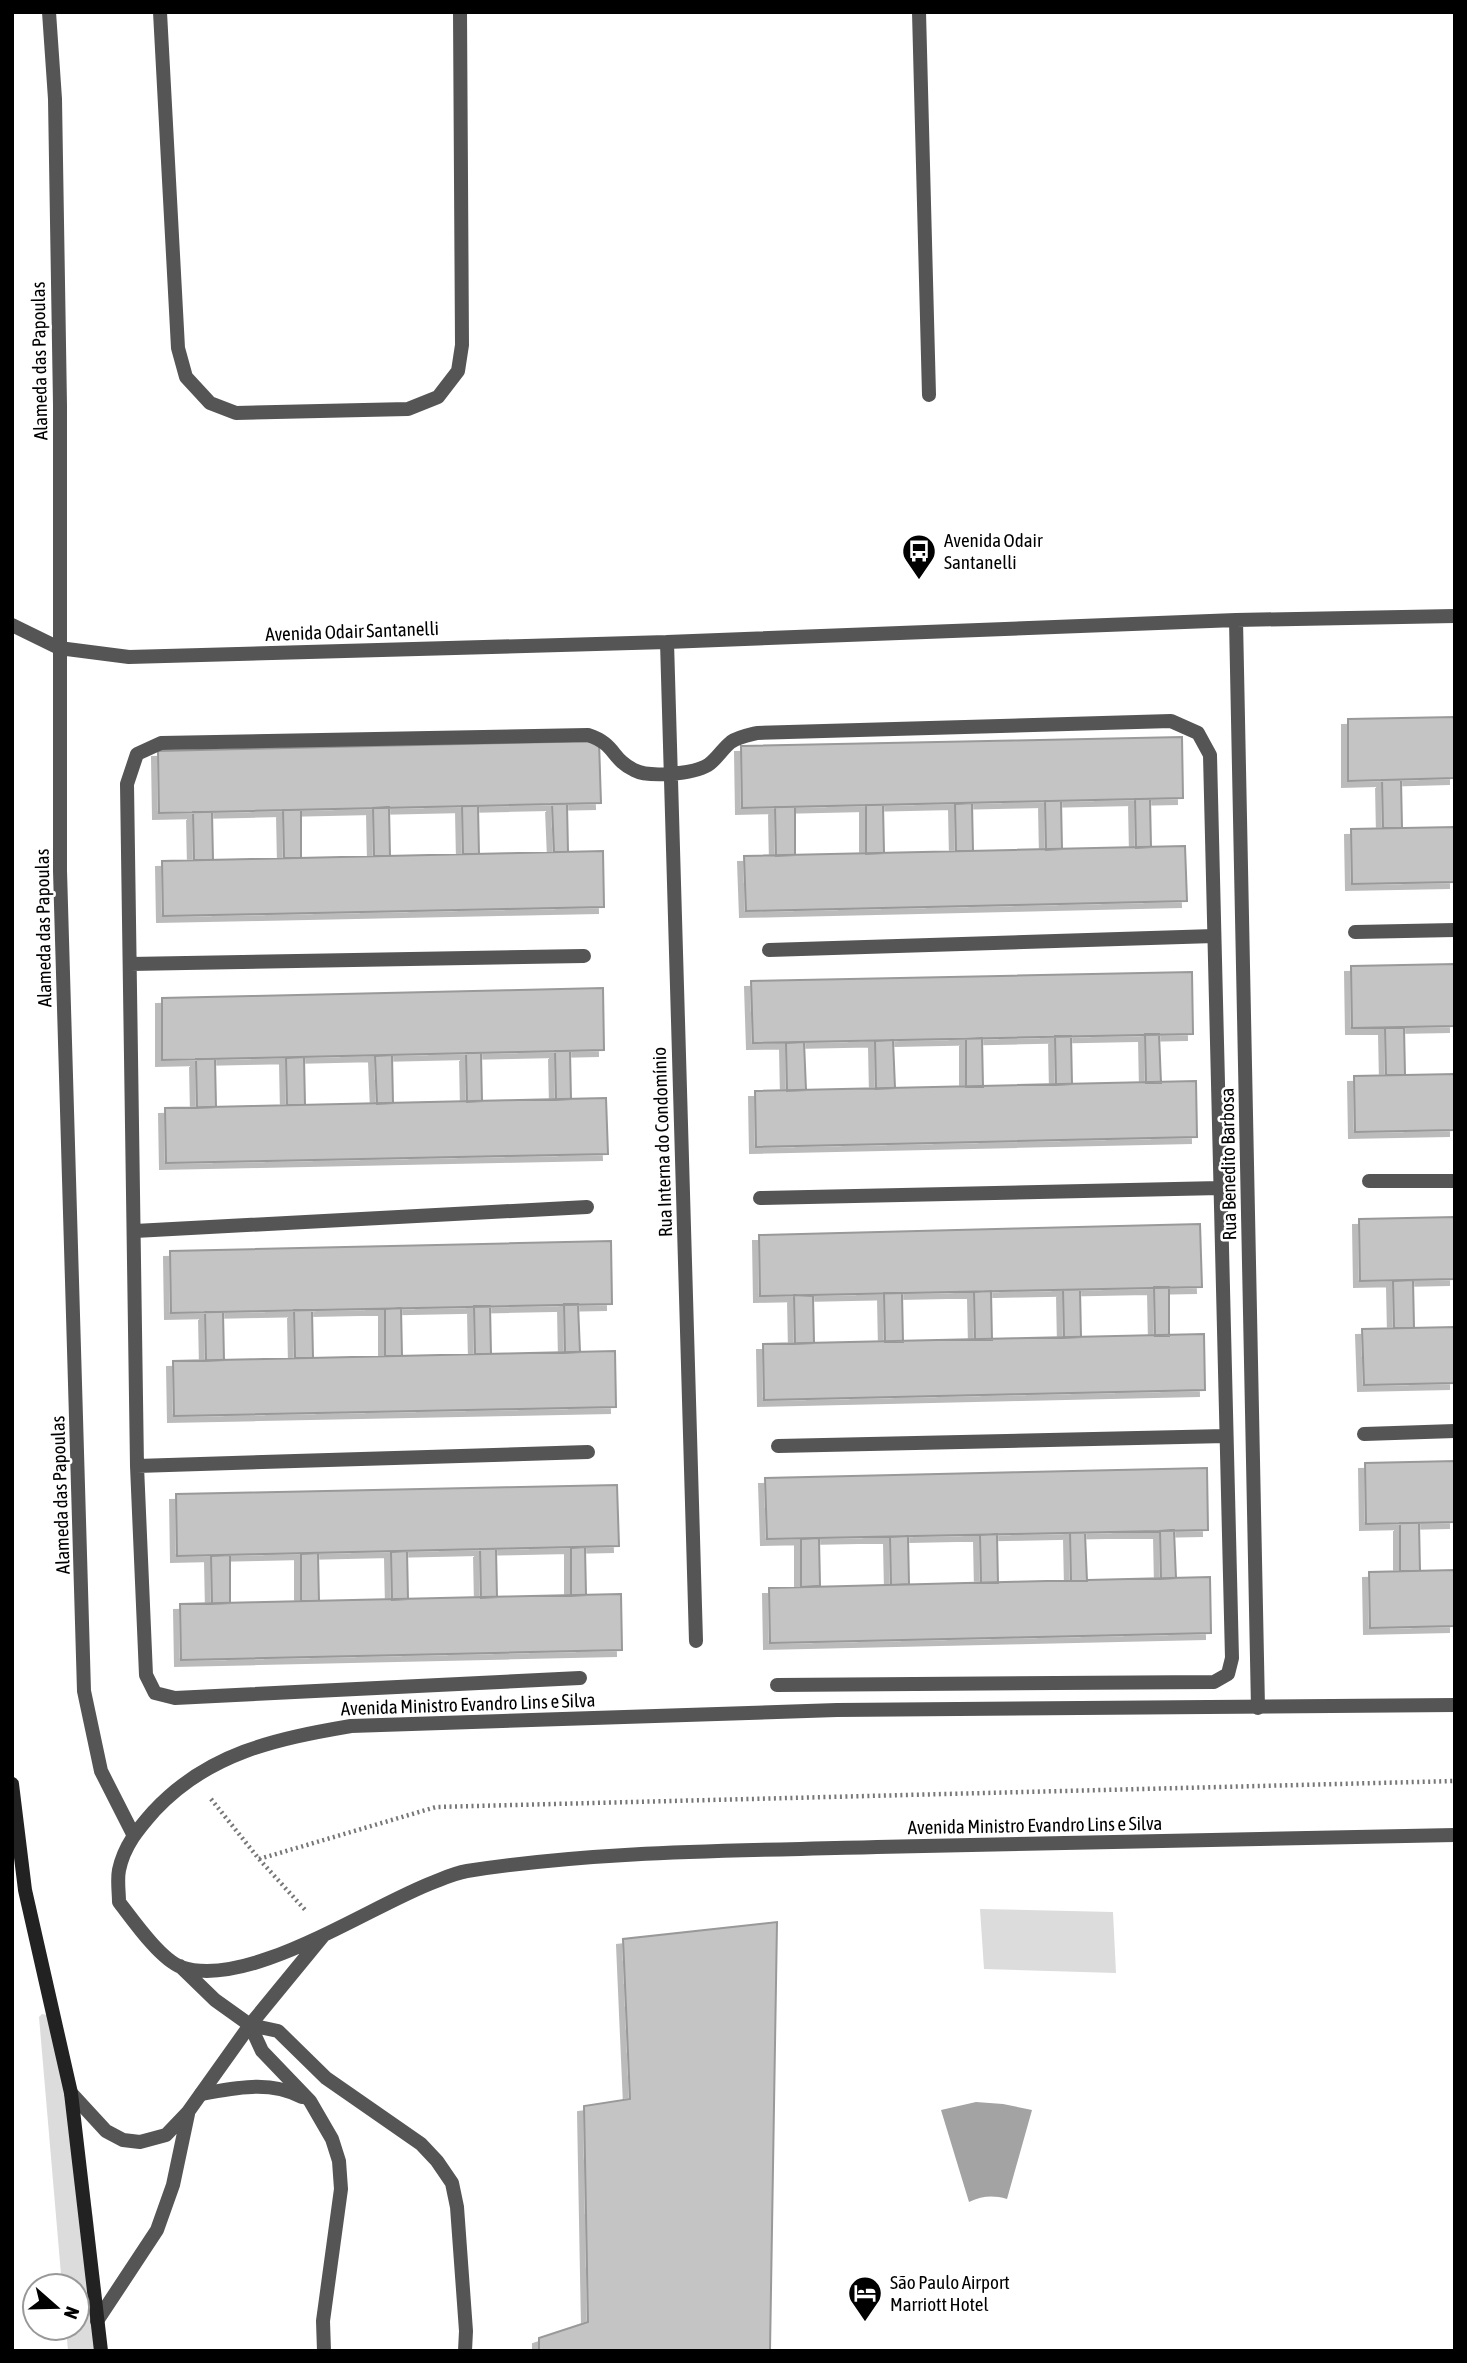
<svg xmlns="http://www.w3.org/2000/svg" width="1467" height="2363" viewBox="0 0 1467 2363" font-family="'Asap Condensed',sans-serif">
<defs>
<filter id="shadow"><feDropShadow dx="-6" dy="6" stdDeviation="0" flood-color="#0004"/></filter>
</defs>
<rect width="100%" height="100%" fill="#fff"/>
<path fill="#dcdcdc" d="M980 1909 1113 1912 1116 1973 984 1969Z
M42 2014 47 2015 79 2119 93 2219 105 2351H68L66 2328H77V2286H62L39 2017Z"/>
<path fill="#a3a3a3" d="M976 2102 1003 2104 1032 2110 1007 2199C992 2195 983 2196 969 2202L941 2110Z"/>
<path fill="#c4c4c4" stroke="#999" stroke-width="2" filter="url(#shadow)" d="M1455 717V778L1348 781V719Z
M1182 737 1183 798 742 808 741 746Z
M599 741 601 803 159 813 158 751Z
M1382 780H1401L1402 828H1383Z
M1135 799H1150L1151 847 1136 848Z
M1045 801H1061L1062 849 1046 850Z
M972 803 973 851H956L955 804Z
M552 804H567L568 852H554Z
M866 805H883L884 853 866 854Z
M462 806H478L479 854H463Z
M389 807 390 856H374L373 808Z
M775 807H795V855L776 856Z
M283 810H301V858H284Z
M193 812H212L213 860H194Z
M1455 827V882L1352 884 1351 829Z
M1185 846 1187 901 746 911 744 856Z
M603 851 604 907 163 916 162 861Z
M1455 964V1026L1352 1028 1351 966Z
M1192 972 1193 1034 753 1043 751 981Z
M603 988 604 1050 162 1060V998Z
M1404 1027 1405 1075H1386L1385 1028Z
M1145 1034H1159L1161 1083H1146Z
M1055 1036H1071L1072 1084 1056 1085Z
M982 1038 983 1087H966V1039Z
M893 1040 895 1088 876 1089 875 1041Z
M804 1042 806 1090 787 1091 786 1043Z
M555 1051H570L571 1099 556 1100Z
M466 1053H481L482 1101 467 1102Z
M392 1055 393 1103 377 1104 375 1056Z
M304 1057 305 1105H287L286 1058Z
M196 1059H215L216 1107 197 1108Z
M1455 1074V1130L1355 1132 1354 1076Z
M1196 1081 1197 1137 756 1147 755 1091Z
M606 1098 608 1154 166 1163 165 1108Z
M1455 1217V1279L1360 1281 1359 1219Z
M1200 1224 1202 1287 760 1296 759 1235Z
M611 1241 612 1304 171 1313 170 1251Z
M1413 1280 1414 1328H1394L1393 1281Z
M1154 1287H1169V1336H1155Z
M1063 1290H1080L1081 1337 1064 1338Z
M991 1291 992 1340H975L974 1292Z
M884 1293H902L903 1342H885Z
M794 1295 813 1296 814 1343 795 1344Z
M564 1304H578L580 1352 565 1353Z
M474 1306H490L491 1354H475Z
M401 1308 402 1356H385V1309Z
M294 1310H312L313 1358H295Z
M205 1312H223L224 1360 206 1361Z
M1455 1327V1383L1364 1385 1362 1329Z
M1204 1334 1205 1390 764 1400 763 1344Z
M615 1351 616 1407 174 1416 173 1361Z
M1455 1461V1522L1366 1524 1365 1463Z
M1207 1468 1208 1530 767 1539 765 1478Z
M617 1485 619 1546 177 1556 176 1494Z
M1400 1523H1419L1420 1571H1400Z
M1174 1530 1176 1578 1161 1579 1160 1531Z
M1070 1533H1085L1087 1581H1071Z
M997 1534 998 1583H981L980 1535Z
M908 1536 909 1584 891 1585 890 1537Z
M819 1538 820 1586 801 1587V1539Z
M585 1547 586 1595 571 1596V1548Z
M480 1549H496L497 1597 481 1598Z
M407 1551 408 1599 392 1600 391 1552Z
M318 1553 319 1601H301V1554Z
M230 1555V1603L212 1604 211 1556Z
M1455 1570V1626L1370 1628 1369 1572Z
M1210 1577 1211 1633 770 1643 769 1588Z
M621 1594 622 1650 181 1660 180 1604Z
M777 1922 770 2351H539V2338L588 2322 584 2106 630 2099 623 1939Z"/>
<g fill="none" stroke-linecap="round" stroke-linejoin="round">
<path stroke="#777" stroke-width="4.5" stroke-dasharray="2 3.5" stroke-linecap="butt" d="M211 1799 259 1859 307 1912
M259 1859 436 1807 1455 1781"/>
<path stroke="#555" stroke-width="14" d="M160 12 178 348 186 377 210 403 236 413 408 409 438 397 458 371 462 345 460 12
M919 12 929 395
M250 2025 278 2031 326 2078 421 2144 437 2161 452 2183 457 2207 466 2331 465 2351
M250 2025 262 2051 310 2101 332 2139 339 2161 341 2189 323 2321 324 2351
M201 2094C236 2088 269 2080 302 2097"/>
<path stroke="#555" stroke-width="14" d="M49 12 55 99 60 405V871L84 1691 101 1771 133 1834
M1236 620 1258 1708
M12 625 59 648 129 657 667 642 1236 620 1455 616
M667 642 696 1641
M1355 932 1455 930
M769 950 1214 936
M130 964 584 956
M1369 1181H1455
M760 1198 1220 1188
M135 1231 587 1207
M1364 1434 1455 1431
M778 1446 1226 1436
M137 1466 588 1452
M580 1678 175 1698 155 1693 146 1675 137 1466 127 784 137 754 161 743 588 735C616 744 611 759 634 770 649 778 693 774 708 765 717 759 723 748 731 742 738 737 749 735 757 733L1171 721 1198 733 1210 755 1232 1658 1228 1674 1214 1682 777 1685"/>
<path stroke="#555" stroke-width="14" d="M1455 1705 837 1710 351 1726C275 1739 208 1753 154 1811 138 1829 124 1846 119 1870 117 1880 119 1892 119 1902 133 1920 160 1959 181 1967 248 1990 368 1907 434 1882 444 1878 455 1873 467 1871 602 1850 740 1851 877 1847 1069 1843 1262 1839 1455 1835
M180 1966 215 2000 250 2025
M71 2093 106 2131 123 2140 140 2142 166 2135 188 2112 250 2025 323 1936
M97 2321 157 2230 173 2185 188 2114"/>
<path stroke="#222" stroke-width="14" d="M12 1784 25 1890 71 2093 101 2351"/>
</g>
<defs>
<g id="bus-pin" transform="scale(1.75)"><path d="M0 17L-7.5 6A9.5 9.5 0 1 1 7.5 6Z" fill="#000" stroke="#fff"/><path d="M-5-6H5V4H4V6H2V4H-2V6H-4V4H-5ZM-3.5-4V0h7V-4ZM-3.5 1.2v1.5H-2V1.2ZM2 1.2v1.5H3.5V1.2Z" fill="#fff"/></g>
<g id="hotel-pin" transform="scale(1.75)"><path d="M0 17L-7.5 6A9.5 9.5 0 1 1 7.5 6Z" fill="#000" stroke="#fff"/><path d="M-6-4.5h1.5V1H6V5H4.5V3h-9V5H-6ZM-4 0a1.8 1.8 0 1 1 3.6 0ZM.5 0V-2.5h3Q6-2.5 6 0Z" fill="#fff"/></g>
</defs>
<g fill-rule="evenodd">
<use href="#bus-pin" x="919" y="551"/>
<use href="#hotel-pin" x="865" y="2293"/>
</g>
<g text-anchor="middle" stroke-width="5" stroke-linejoin="round" paint-order="stroke">
<g font-size="19" fill="#000" stroke="#fff">
<text transform="translate(39 361) rotate(-91)" y="7">Alameda das Papoulas</text>
<text transform="translate(352 631) rotate(-2)" y="7">Avenida Odair Santanelli</text>
<text transform="translate(43 928) rotate(-91)" y="7">Alameda das Papoulas</text>
<text transform="translate(662 1142) rotate(-92)" y="7">Rua Interna do Condomínio</text>
<text transform="translate(1228 1164) rotate(-91)" y="7">Rua Benedito Barbosa</text>
<text transform="translate(60 1495) rotate(-92)" y="7">Alameda das Papoulas</text>
<text transform="translate(468 1704) rotate(-2)" y="7">Avenida Ministro Evandro Lins e Silva</text>
<text transform="translate(1035 1825) rotate(-1)" y="7">Avenida Ministro Evandro Lins e Silva</text>
</g>
<g font-size="19" fill="#000" stroke="#fff" text-anchor="start">
<text x="944" y="547">Avenida Odair<tspan x="944" dy="22">Santanelli</tspan></text>
<text x="890" y="2289">São Paulo Airport<tspan x="890" dy="22">Marriott Hotel</tspan></text>
</g>
</g>
<rect width="1467" height="2363" fill="none" stroke="#000000" stroke-width="28"/>
<g transform="translate(56 2307) rotate(110)"><circle r="33" fill="#ffffff" stroke="#999999" stroke-width="2"/>
<path d="M0-5L12 26L0 18L-12 26Z" fill="#000000"/>
<text y="-10" font-size="19" font-weight="bold" text-anchor="middle" fill="#000000">N</text>
</g>
</svg>
